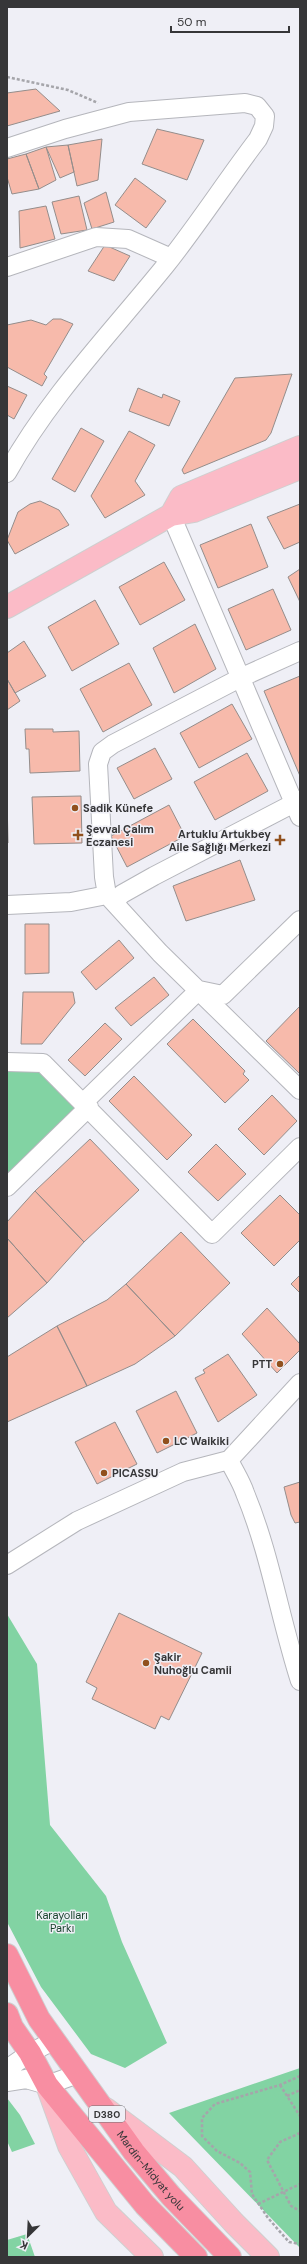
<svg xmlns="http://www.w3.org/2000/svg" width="307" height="2264" viewBox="0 0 307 2264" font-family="'DM Sans',sans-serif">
<rect width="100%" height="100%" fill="#efeff6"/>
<path fill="#82d3a3" d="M7 1072H41L77 1108 7 1177Z
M7 1614 37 1664 50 1825 106 1896 122 1942 167 2043 125 2068 91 2054 41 1987 7 1922Z
M300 2068V2248L169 2113Z
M7 2098 20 2115 35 2144 12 2152 7 2141Z
M27 2234 35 2257H7V2240Z"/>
<path fill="#f7baab" stroke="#948d8b" d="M36 89 60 111 7 126V93Z
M157 129 204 140 187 180 142 164Z
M102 139 98 180 77 186 68 145Z
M68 145 74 172 60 178 46 147Z
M46 147 56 180 39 189 26 154Z
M26 154 39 189 12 194 7 177V159Z
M135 178 166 201 146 228 115 205Z
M106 192 114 222 92 229 84 203Z
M79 196 87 230 61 234 52 202Z
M46 206 55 239 20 248 19 211Z
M105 245 130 256 114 281 88 271Z
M53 319H61L73 324 44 374 47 377 42 386 7 367V325L31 320 46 325Z
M292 374 271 433 266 440 184 474 182 470 235 378Z
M7 386 27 395 14 419 7 415Z
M138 388 162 398 163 394 180 401 169 426 129 411Z
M81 428 104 441 75 492 52 479Z
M129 431 155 445 135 481 145 495 105 518 91 496Z
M40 501 59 510 69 525 15 554 7 540 18 512 30 504Z
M300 504V542L284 549 267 517Z
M251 524 268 567 218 588 200 545Z
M164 562 185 600 140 625 119 587Z
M300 569V602L288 577Z
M273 589 291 630 246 650 228 609Z
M95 600 119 644 72 671 48 627Z
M195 624 216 669 174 693 153 648Z
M24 641 46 676 15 693 7 679V653Z
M129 663 152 705 103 732 80 689Z
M300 676V776L264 691Z
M7 679 20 701 7 710Z
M232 704 252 739 199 768 180 733Z
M25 729H53V732L79 731 80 771 30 773 29 749H26Z
M155 748 172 779 134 799 117 768Z
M247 753 268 791 215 820 194 782Z
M81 796 82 843 34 844 32 797Z
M7 797 8 843H7Z
M169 805 185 836 127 867 111 836Z
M240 860 255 900 186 921 173 886Z
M25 924H49V973L25 974Z
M119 940 134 958 96 990 81 972Z
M154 977 169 995 131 1026 115 1008Z
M23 992H73L75 1003 42 1044H21Z
M300 1006V1074L266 1041Z
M193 1019 245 1071 243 1074 249 1080 225 1103 167 1044Z
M105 1023 122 1039 85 1076 68 1060Z
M134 1076 192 1135 167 1160 109 1101Z
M272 1095 297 1121 264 1155 238 1129Z
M90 1139 139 1190 84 1242 35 1191Z
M216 1144 246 1174 218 1201 188 1172Z
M35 1191 84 1242 47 1283 7 1238V1222Z
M280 1195 300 1215V1240L274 1266 241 1233Z
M181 1232 230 1283 175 1336 126 1284Z
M7 1238 47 1283 7 1318Z
M300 1275V1293L291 1284Z
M126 1284 175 1336 135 1364 87 1386 57 1326 107 1300Z
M267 1308 300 1344V1350L277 1373 242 1334Z
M57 1326 87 1386 7 1422V1357Z
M228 1354 257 1395 218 1422 195 1378 205 1373 203 1370Z
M176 1391 197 1433 157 1453 136 1411Z
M115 1422 137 1464 97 1484 75 1442Z
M300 1482V1522L295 1523 291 1515 284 1487Z
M119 1613 202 1653 169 1720 161 1716 155 1729 92 1699 97 1688 86 1682Z"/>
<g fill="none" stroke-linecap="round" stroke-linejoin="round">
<g stroke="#b5b6bc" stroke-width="20">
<path id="minor" d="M7 148 65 129 129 112 245 103 257 106 265 116 264 126 258 139C226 181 197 226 165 266 110 334 49 397 7 473
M7 267 96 237 128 239 171 258
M171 515 300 817
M300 651 240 678 113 744 102 752 98 764 104 877 107 895 160 953 300 1090
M114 902 122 894 154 876 300 800
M7 905 71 902 107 895
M7 1062 43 1063 212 1234 300 1147
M84 1102 199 990 223 995 300 920
M7 1187 89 1107
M229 1460C234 1471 241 1481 245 1493 270 1553 280 1619 300 1681
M7 1565 77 1521 183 1472 229 1460 300 1383
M7 2069 30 2053 55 2040
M7 2082 26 2079 47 2085 78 2074"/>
</g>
<g stroke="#cfcfcf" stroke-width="24">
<path id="major" d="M171 515 181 497 300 447
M7 607 171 515 194 511 300 468
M48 2088 69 2146 106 2212 152 2257
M106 2109 183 2167 234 2223 268 2257"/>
</g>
<g stroke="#cfcfcf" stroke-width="24">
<g id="highway">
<path id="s1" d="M7 1955 39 2019 134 2152 171 2196 230 2257"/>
<path d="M7 2014 12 2027 30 2053 47 2085 145 2205 196 2257"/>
</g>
</g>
<path stroke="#a5a5aa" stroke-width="2.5" stroke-dasharray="3 2" stroke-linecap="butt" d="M7 77 68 90 98 103
M300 2076 280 2085 215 2104 202 2118V2136L217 2151 240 2163 250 2172 252 2194 268 2218 289 2242 300 2244
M280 2085 300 2116
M287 2096 300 2090
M300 2133 280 2142 267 2160 291 2206 300 2211
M258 2204 300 2184"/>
<use href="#minor" stroke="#fff" stroke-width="18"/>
<use href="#major" stroke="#fbbbc7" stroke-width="22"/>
<use href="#highway" stroke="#f88ea2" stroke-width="22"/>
</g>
<g fill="#91501d" stroke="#efeff6" stroke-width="1.5">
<circle cx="75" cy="808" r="4"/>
<path d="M76 829h4v4h4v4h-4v4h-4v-4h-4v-4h4z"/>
<path d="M278 834h4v4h4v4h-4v4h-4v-4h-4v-4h4z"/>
<circle cx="280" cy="1364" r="4"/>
<circle cx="166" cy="1441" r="4"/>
<circle cx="104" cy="1473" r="4"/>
<circle cx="146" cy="1663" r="4"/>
</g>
<g text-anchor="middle" stroke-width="3" stroke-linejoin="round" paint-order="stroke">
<rect fill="#efeff6" stroke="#6e6e71" stroke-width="1" x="89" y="2106" width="36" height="16" rx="3"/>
<g font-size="10" font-weight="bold" fill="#363638">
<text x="107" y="2118">D380</text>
</g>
<g font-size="11" font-weight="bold" fill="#363638" stroke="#efeff6" text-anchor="start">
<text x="83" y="812">Sadik Künefe</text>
<text x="86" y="833">Şevval Çalım<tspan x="86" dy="13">Eczanesi</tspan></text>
<text x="271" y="838" text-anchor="end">Artuklu Artukbey<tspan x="271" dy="13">Aile Sağlığı Merkezi</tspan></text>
<text x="272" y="1368" text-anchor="end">PTT</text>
<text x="174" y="1445">LC Waikiki</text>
<text x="112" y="1477">PICASSU</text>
<text x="154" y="1661">Şakir<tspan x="154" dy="13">Nuhoğlu Camii</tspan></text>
</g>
<g font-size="11" fill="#143f29" stroke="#efeff6">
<text x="62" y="1919">Karayolları<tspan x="62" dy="13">Parkı</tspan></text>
</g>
<g font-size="11" fill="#363638" stroke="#efeff6">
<text dy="4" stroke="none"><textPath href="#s1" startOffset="260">Mardin-Midyat yolu</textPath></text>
</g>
</g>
<rect width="307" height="2264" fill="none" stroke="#363638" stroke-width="16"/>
<g transform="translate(28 2236) rotate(204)" stroke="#efeff6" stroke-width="3" paint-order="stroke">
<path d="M0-3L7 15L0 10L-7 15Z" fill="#363638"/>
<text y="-6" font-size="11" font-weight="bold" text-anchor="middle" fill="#363638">K</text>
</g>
<path d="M171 26v6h118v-6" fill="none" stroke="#363638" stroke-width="2"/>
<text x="177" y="26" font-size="12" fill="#363638" stroke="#efeff6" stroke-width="3" paint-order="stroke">50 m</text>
</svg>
